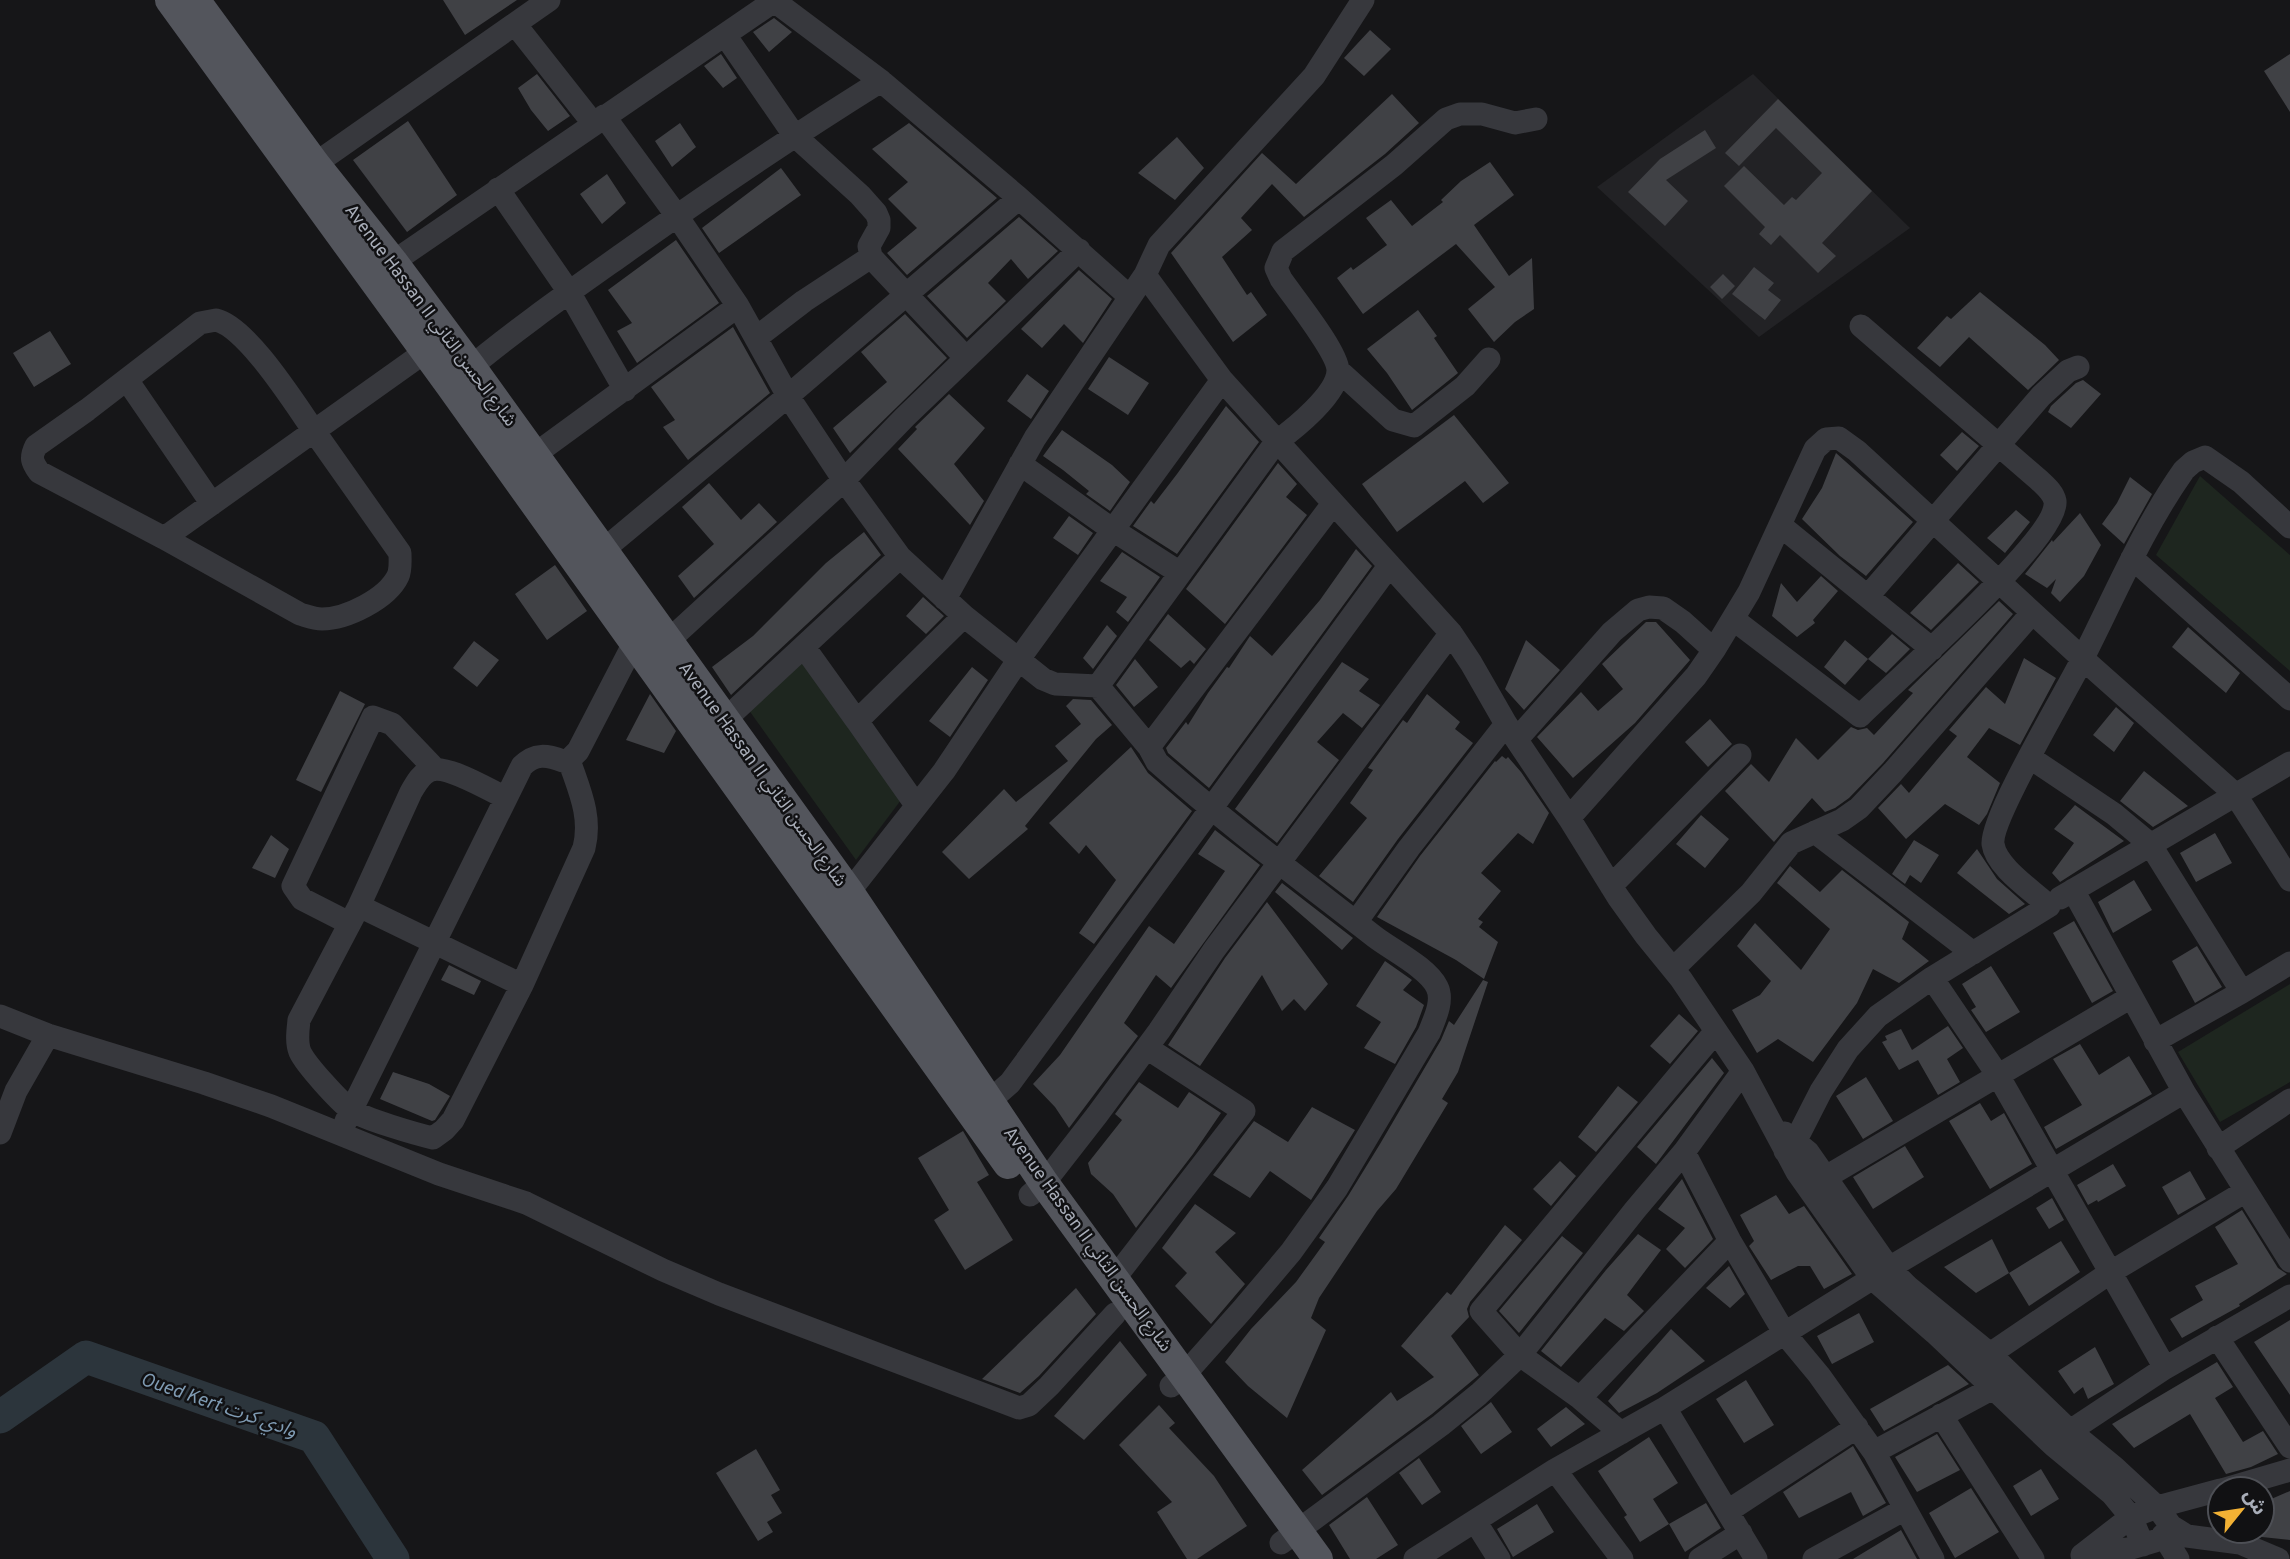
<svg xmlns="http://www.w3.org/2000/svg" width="2290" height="1559" viewBox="0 0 2290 1559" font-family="Overpass,'Noto Sans Arabic',sans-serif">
<rect width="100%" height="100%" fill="#161618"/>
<path fill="#222225" d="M1753 74 1910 228 1759 337 1597 187Z"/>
<path fill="#1e261f" d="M2200 476 2290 555V671L2156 555Z
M802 656 901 800 856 860 748 709Z
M2290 984V1082L2220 1122 2178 1052Z"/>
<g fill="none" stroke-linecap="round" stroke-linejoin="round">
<path stroke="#2c353c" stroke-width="33" d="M0 1417 86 1357 314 1437 393 1559"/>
</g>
<path fill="#404145" d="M443 0H517L465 35Z
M774 18 792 32 769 52 753 32Z
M1370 30 1391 49 1364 76 1344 58Z
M721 54 737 78 723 88 704 66Z
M2290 54V112L2264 71Z
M537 74 570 116 548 131 531 110 518 88Z
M1392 94 1419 123 1385 154 1304 217 1272 184 1241 218 1252 230 1222 257 1247 295 1251 292 1267 315 1233 342 1171 253 1262 153 1296 184Z
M1778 99 1872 191 1822 243 1836 256 1818 273 1780 235 1771 245 1759 234 1765 227 1724 186 1744 166 1784 205 1792 197 1796 200 1822 173 1776 128 1739 166 1725 153Z
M408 121 457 195 407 232 353 160Z
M680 123 696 147 672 167 655 141Z
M909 123 997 198 907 275 887 253 917 228 888 199 908 182 872 149Z
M1705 130 1716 148 1666 180 1688 201 1665 226 1628 192 1660 159Z
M1177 137 1204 168 1175 200 1138 173Z
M1490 162 1514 195 1474 225 1509 276 1532 258 1534 309 1515 322 1494 342 1468 309 1495 287 1456 244 1363 314 1337 278 1351 267 1353 270 1387 245 1366 218 1391 200 1412 226 1443 202 1441 200 1461 181Z
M781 168 801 195 719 253 702 228Z
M607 174 626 203 602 224 580 194Z
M1019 217 1058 251 1028 279 1011 259 988 283 1006 301 967 338 927 296Z
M676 240 719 303 637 363 617 331 632 323 608 290Z
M1754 267 1774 283 1768 290 1781 300 1765 320 1732 294Z
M1079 270 1112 299 1083 343 1064 324 1042 348 1021 329Z
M1723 274 1735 286 1722 299 1710 287Z
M1980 292 2045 345 2059 360 2028 390 1969 337 1940 367 1917 348 1947 316 1951 319Z
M1418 310 1437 336 1434 338 1458 373 1412 410 1387 373 1367 349Z
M905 314 947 358 850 453 833 428 887 382 861 352Z
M733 327 770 393 688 460 663 427 675 420 651 387Z
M50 331 71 364 34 387 13 353Z
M1109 357 1149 383 1128 415 1088 389Z
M1027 374 1049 391 1031 419 1007 401Z
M2083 380 2101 394 2071 428 2048 412 2051 406 2076 383Z
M949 394 985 428 954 464 984 501 970 525 898 449 917 429 915 427Z
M1226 406 1259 442 1177 554 1133 526 1151 501 1154 504 1177 474Z
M1454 415 1509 483 1483 503 1465 481 1397 532 1362 484Z
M1062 430 1112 465 1130 482 1110 511 1086 494 1089 491 1063 470 1043 456Z
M1962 432 1979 446 1957 471 1940 455Z
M1836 453 1913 522 1866 576 1840 556 1802 519 1822 488Z
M1278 463 1297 484 1286 497 1307 515 1225 624 1186 589Z
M2130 477 2152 494 2124 544 2102 524 2117 503Z
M709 483 741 520 759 503 777 522 694 598 678 576 714 544 682 507Z
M2016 510 2030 522 2005 553 1987 538Z
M2080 513 2101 545 2084 576 2060 602 2051 593 2056 579 2047 588 2025 574 2052 540 2053 542Z
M1069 516 1093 533 1078 555 1053 538Z
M864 532 881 555 731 695 712 667 753 636 826 563Z
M1356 549 1372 566 1209 788 1168 753 1166 748 1186 722 1188 725 1208 693 1227 667 1229 668 1250 636 1272 656 1320 600Z
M1122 552 1160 577 1128 622 1116 612 1127 597 1100 581Z
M1958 563 1979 582 1931 630 1910 613Z
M555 565 587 611 547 640 515 594Z
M1821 576 1838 591 1813 620 1815 623 1797 637 1772 616 1781 583 1797 602Z
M923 597 944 616 926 634 906 616Z
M1999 601 2013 614 1883 763 1849 798 1835 808 1825 812 1812 798 1774 842 1725 791 1751 764 1769 782 1796 738 1818 760 1851 727 1858 730 1867 728 1874 735 1913 693 1908 690Z
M1168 614 1206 649 1194 664 1190 660 1181 668 1149 640Z
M1646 622H1656L1690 660 1635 723 1573 778 1537 737 1581 692 1598 711 1623 689 1602 664Z
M1107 625 1117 636 1093 669 1083 658Z
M2188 627 2240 673 2226 693 2172 647Z
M1892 634 1910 649 1886 673 1868 659Z
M1526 640 1560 670 1524 710 1505 689Z
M1845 640 1868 659 1845 685 1824 667Z
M474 641 499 660 477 687 453 668Z
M2024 658 2056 678 2020 745 1989 728 1967 757 2000 783 1987 814 1979 825 1945 804 1906 839 1878 808 1901 784 1909 793 1957 736 1949 730 1986 687 2005 704Z
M1135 659 1158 687 1134 707 1116 685Z
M1342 662 1369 679 1359 691 1380 705 1362 728 1343 713 1317 742 1339 760 1277 843 1235 809Z
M972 667 988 680 950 737 929 721Z
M340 691 365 704 321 792 296 780Z
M650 694 676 731 664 753 626 740Z
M1427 694 1460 722 1455 729 1473 743 1398 839 1353 902 1319 876 1367 818 1350 803 1373 770 1368 768 1403 720 1407 723Z
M1073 699 1091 700 1112 725 1096 739 1025 826 1028 829 969 879 942 852 1004 789 1016 802 1068 761 1055 746 1081 724 1066 706Z
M2116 707 2134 723 2114 752 2093 735Z
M1710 719 1732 744 1708 767 1685 742Z
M1131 747 1148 773 1192 811 1094 944 1079 933 1116 880 1086 845 1079 854 1049 823Z
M1502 756 1506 759 1508 757 1521 772 1549 813 1533 844 1518 833 1481 873 1501 891 1478 919 1483 922 1479 927 1498 942 1484 979 1456 960 1377 917 1420 856 1495 761 1496 762Z
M2144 771 2188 806 2153 827 2120 801Z
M2075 805 2124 841 2060 882 2052 873 2074 843 2054 829Z
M1701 815 1729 839 1705 868 1676 844Z
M1215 830 1260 865 1171 988 1156 975 1124 1023 1138 1036 1069 1128 1055 1107 1033 1084 1060 1055 1149 926 1174 944 1225 871 1198 854Z
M2215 833 2232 863 2196 882 2180 853Z
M271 835 289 849 275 878 252 868Z
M1914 840 1939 855 1921 883 1910 875 1905 884 1892 874Z
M1977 849 1997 879 2025 904 2009 914 1957 873Z
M1790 866 1820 892 1842 870 1909 922 1902 939 1929 961 1899 983 1873 969 1857 1003 1813 1062 1778 1039 1757 1053 1732 1010 1760 995 1771 981 1737 946 1755 923 1801 970 1830 929 1777 883Z
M2134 880 2152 910 2113 933 2098 902Z
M1282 883 1353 938 1342 950 1275 892Z
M1267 902 1328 984 1305 1011 1294 999 1282 1011 1262 975 1200 1066 1168 1045 1225 958Z
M2074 921 2113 991 2092 1003 2053 933Z
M2197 946 2222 987 2195 1003 2172 961Z
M1385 961 1412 980 1403 990 1424 1005 1416 1027 1395 1064 1364 1048 1381 1022 1356 1006Z
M449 965 481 981 474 995 441 980Z
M1991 966 2020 1012 1986 1032 1971 1010 1976 1007 1962 984Z
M1483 980 1488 982 1458 1072 1442 1099 1448 1103 1396 1189 1377 1211 1319 1298 1311 1318 1326 1330 1287 1418 1248 1386 1225 1362 1251 1329 1296 1282 1325 1242 1319 1238 1348 1196 1380 1144 1441 1040 1449 1021 1454 1025Z
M1679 1014 1698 1031 1670 1064 1650 1046Z
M1948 1026 1963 1048 1947 1059 1960 1082 1938 1095 1918 1060 1899 1070 1882 1042 1887 1040 1885 1036 1901 1029 1912 1050Z
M2080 1044 2099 1075 2129 1056 2152 1094 2056 1149 2044 1127 2082 1105 2053 1059Z
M1712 1058 1724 1073 1656 1164 1637 1147Z
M393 1072 429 1084 450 1096 435 1120 432 1121 380 1099Z
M1866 1077 1893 1121 1863 1139 1836 1096Z
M1139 1082 1178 1108 1189 1092 1221 1113 1193 1154 1136 1228 1113 1194 1091 1174 1088 1163 1122 1120 1115 1114Z
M1618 1086 1638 1102 1596 1152 1578 1137Z
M1980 1103 1991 1121 2004 1113 2032 1164 1990 1189 1949 1121Z
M1312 1107 1355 1130 1311 1200 1270 1171 1250 1198 1213 1175 1254 1121 1288 1142Z
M963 1131 989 1175 977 1182 1013 1240 965 1270 934 1220 949 1210 918 1158Z
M1905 1146 1924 1177 1873 1209 1853 1177Z
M1560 1161 1576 1176 1551 1206 1533 1189Z
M2113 1164 2126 1186 2098 1202 2097 1200 2088 1205 2077 1185Z
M2190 1171 2206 1199 2178 1215 2162 1187Z
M1682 1179 1713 1239 1685 1268 1666 1249 1685 1228 1658 1209Z
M1776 1195 1789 1214 1804 1206 1852 1274 1824 1289 1810 1266H1798L1771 1280 1749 1246 1754 1241 1740 1215Z
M2052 1198 2064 1220 2049 1229 2036 1208Z
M1195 1204 1236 1233 1215 1252 1245 1284 1211 1324 1175 1286 1187 1273 1162 1248Z
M2242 1210 2278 1268 2287 1274 2239 1304 2240 1306 2182 1338 2170 1319 2203 1300 2195 1286 2238 1264 2215 1227Z
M1505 1225 1522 1240 1470 1302 1467 1309 1469 1317 1451 1336 1479 1375 1432 1414 1322 1495 1302 1470 1391 1392 1397 1401 1434 1377 1401 1346 1447 1292 1451 1295Z
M1638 1234 1661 1250 1627 1295 1644 1311 1624 1331 1605 1318 1561 1367 1541 1351 1606 1270Z
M1562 1236 1583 1253 1519 1333 1499 1311Z
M1992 1239 2009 1273 1976 1293 1944 1267Z
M2061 1241 2080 1272 2029 1306 2009 1273Z
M1729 1266 1745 1294 1730 1308 1706 1288Z
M1076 1288 1096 1314 1039 1376 1020 1393 982 1379Z
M1859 1313 1874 1342 1832 1364 1817 1336Z
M2290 1320V1395L2254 1342Z
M1671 1329 1705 1361 1657 1393 1619 1413 1608 1401Z
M1120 1341 1147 1375 1084 1440 1054 1416Z
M2095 1347 2114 1384 2088 1399 2083 1387 2074 1394 2058 1371Z
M2217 1362 2233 1387 2215 1398 2243 1442 2263 1431 2278 1454 2251 1467 2226 1474 2190 1414 2134 1448 2112 1424Z
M1948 1365 1969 1384 1884 1431 1870 1409Z
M1746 1380 1774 1425 1744 1443 1716 1399Z
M1491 1402 1512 1432 1481 1454 1461 1426Z
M1159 1405 1175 1423 1169 1428 1214 1476 1247 1526 1197 1559H1187L1157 1512 1172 1502 1119 1445Z
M1566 1407 1585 1424 1551 1447 1537 1429Z
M1937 1434 1960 1470 1917 1492 1895 1457Z
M1649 1437 1678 1483 1653 1499 1669 1524 1640 1542 1624 1517 1627 1515 1598 1471Z
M1853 1446 1886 1503 1863 1516 1851 1492 1799 1518 1783 1492Z
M756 1449 780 1490 771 1495 782 1513 767 1522 773 1532 758 1541 716 1473Z
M1419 1458 1441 1492 1422 1505 1399 1473Z
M2041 1469 2059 1499 2031 1516 2013 1486Z
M1971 1488 1999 1532 1955 1558 1929 1513Z
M2290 1491V1540L2262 1537V1503Z
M1367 1497 1398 1545 1376 1559H1350L1329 1525Z
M1706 1503 1721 1528 1685 1552 1669 1524Z
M1537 1504 1554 1532 1513 1557 1497 1529Z
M1901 1530 1917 1559H1853Z"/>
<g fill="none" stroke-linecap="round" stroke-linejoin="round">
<path stroke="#37383d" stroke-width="23" d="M773 0 881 81 1019 198 1130 297
M515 24 593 123
M725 35 794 135 860 195 876 213 879 220V228L869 246 871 257 966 358
M604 116 677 216 738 306 788 396 839 473 900 557 964 616 1043 679 1055 684 1098 686 1149 747 1157 762C1227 824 1302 880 1375 937 1392 950 1428 968 1437 987 1444 1001 1434 1020 1429 1033L1337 1188 1291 1252 1242 1310 1185 1374 1171 1386
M315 164 549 0
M498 189 569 292 625 390
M393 262 774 1
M1145 275 1222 380 1451 633 1471 663 1506 724 1569 818 1618 897 1646 936 1681 979 1743 1071 1797 1172 1872 1278 1935 1333 2054 1446 2112 1494 2131 1517 2143 1545
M216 320C247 327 295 404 314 431L164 538 39 472C32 462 30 458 36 446L87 410 200 323Z
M757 337 804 301 871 257
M1338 370 1393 420 1414 426 1465 386 1489 359
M460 376C512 332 568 293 623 254 707 194 793 136 881 81
M127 380 212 504
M534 455 738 306
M1020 464 1113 530 1180 573
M1781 526 1932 649
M164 538 300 614C307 616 314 619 322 619 346 619 387 599 398 576 401 569 400 561 400 553L314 431 425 352
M602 551 788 396 1019 198
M2132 558 2290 699
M1868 596 2041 396 2068 371 2078 367
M945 599 1035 438 1145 275 1159 245 1314 76 1363 0
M1733 619 1860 716C1891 685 2060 537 2055 501 2053 492 2045 486 2039 480L1861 326
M667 642 845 479 905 417 1079 250
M804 647 857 721
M1098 686 1276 442C1294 429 1338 394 1338 370 1337 351 1294 298 1281 279L1276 268 1283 251 1394 165 1446 119 1460 114H1482L1515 123 1536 119
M715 729 900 557
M1517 739 1612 632 1638 610 1649 607 1663 608 1683 622 1714 650
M1149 747 1332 505
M2029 757 2114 814 2150 844 2242 992 2290 963
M506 798C489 790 445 763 429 771 420 775 416 784 411 792L359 906 299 1020C298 1030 296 1042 300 1052 306 1065 339 1101 351 1110 364 1119 416 1134 433 1138L444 1130 453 1120 522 985 584 848C592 816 579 790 569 760
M916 805 857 721 964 616
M1569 818 1696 676 1714 650 1749 592 1815 449 1826 439 1839 438 1857 451 2083 659 2235 794 2290 880
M1815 832 1973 953
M1611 886 1740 755
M2073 890 2184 1092 2290 1261
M2060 898 2290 763
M838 902 849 892 944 771 1019 659 1222 380
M359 906 522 985
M1356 922 1409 848 1506 724
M349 923 302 899 293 886 373 717 392 724 435 769
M1673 969 1751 893 1791 843 1842 820 1859 808 1893 772 2032 613
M1932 978 1999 1077 2165 1368 2290 1296
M0 1016 48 1035 204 1083 271 1106 439 1174 526 1203 663 1270 719 1294 1019 1408 1029 1405 1049 1386 1115 1314
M2155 1041 2242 992
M978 1111 1010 1083 1389 566
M346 1121 522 766C535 753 547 755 563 761L569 760 578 751 634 643
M0 1133 16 1091 48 1035
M1785 1133 1808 1152 1889 1268 1908 1287 1990 1354 2070 1431 2115 1468 2157 1507 2171 1526 2187 1536 2240 1543 2278 1559
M2218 1148 2290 1100
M1785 1151 1796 1140 1821 1091 1848 1049 1878 1016 1932 978 2049 906C2032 890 1996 867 1993 844 1990 818 2068 689 2083 658 2115 595 2143 528 2184 470L2193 462 2205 457 2241 482 2290 527
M1684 1152 1730 1241 1785 1334 1819 1375 1874 1452 1933 1559
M1826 1177 2131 997
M1030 1195 1044 1183 1097 1115 1159 1031 1214 950 1451 633
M1114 1279 1244 1111 1147 1048
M2217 1337 2290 1447
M1990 1354 2111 1272 2246 1191
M1580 1398 1730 1241
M1665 1408 1756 1559
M1941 1415 2033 1559
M1621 1433 1580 1398 1520 1355 1481 1311 1716 1031
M2061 1440 2070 1431 2165 1368
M1874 1452 1993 1388
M1555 1470 1622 1559
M2225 1489 2290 1470
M1728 1511 1857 1427
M1475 1521 1499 1559
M2163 1535 2178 1559
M1281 1543 1441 1425 1479 1394 1520 1355 1635 1210 1684 1152 1743 1071
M2082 1555 2131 1517 2157 1507 2220 1490
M2082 1555 2128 1549 2155 1541
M1415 1559 1555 1470 1665 1408 1889 1268 2184 1092
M1700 1559 1741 1533
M1814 1559 1905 1509"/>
<path stroke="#53555c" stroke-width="30" d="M170 0 450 385 1008 1164
M195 0 315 164 393 262 471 367 849 892 1044 1183 1318 1559"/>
</g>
<g text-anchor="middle" stroke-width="5" stroke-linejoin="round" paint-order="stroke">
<g font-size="18" fill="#a8adb8" stroke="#111113">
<text transform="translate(431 315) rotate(53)" y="6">Avenue Hassan II شارع الحسن الثاني</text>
<text transform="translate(763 774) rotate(54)" y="6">Avenue Hassan II شارع الحسن الثاني</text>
<text transform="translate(1088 1239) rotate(54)" y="6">Avenue Hassan II شارع الحسن الثاني</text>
</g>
<g font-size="19" font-style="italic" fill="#7f9bb3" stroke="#111113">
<text transform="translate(219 1404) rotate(19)" y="7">Oued Kert وادي كرت</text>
</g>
</g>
<g transform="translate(2241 1510) rotate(60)"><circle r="33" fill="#111113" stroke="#4d4f55" stroke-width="2"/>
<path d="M0-5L12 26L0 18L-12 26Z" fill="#f2b134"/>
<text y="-10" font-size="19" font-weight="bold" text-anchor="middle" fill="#a8adb8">ش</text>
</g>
</svg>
